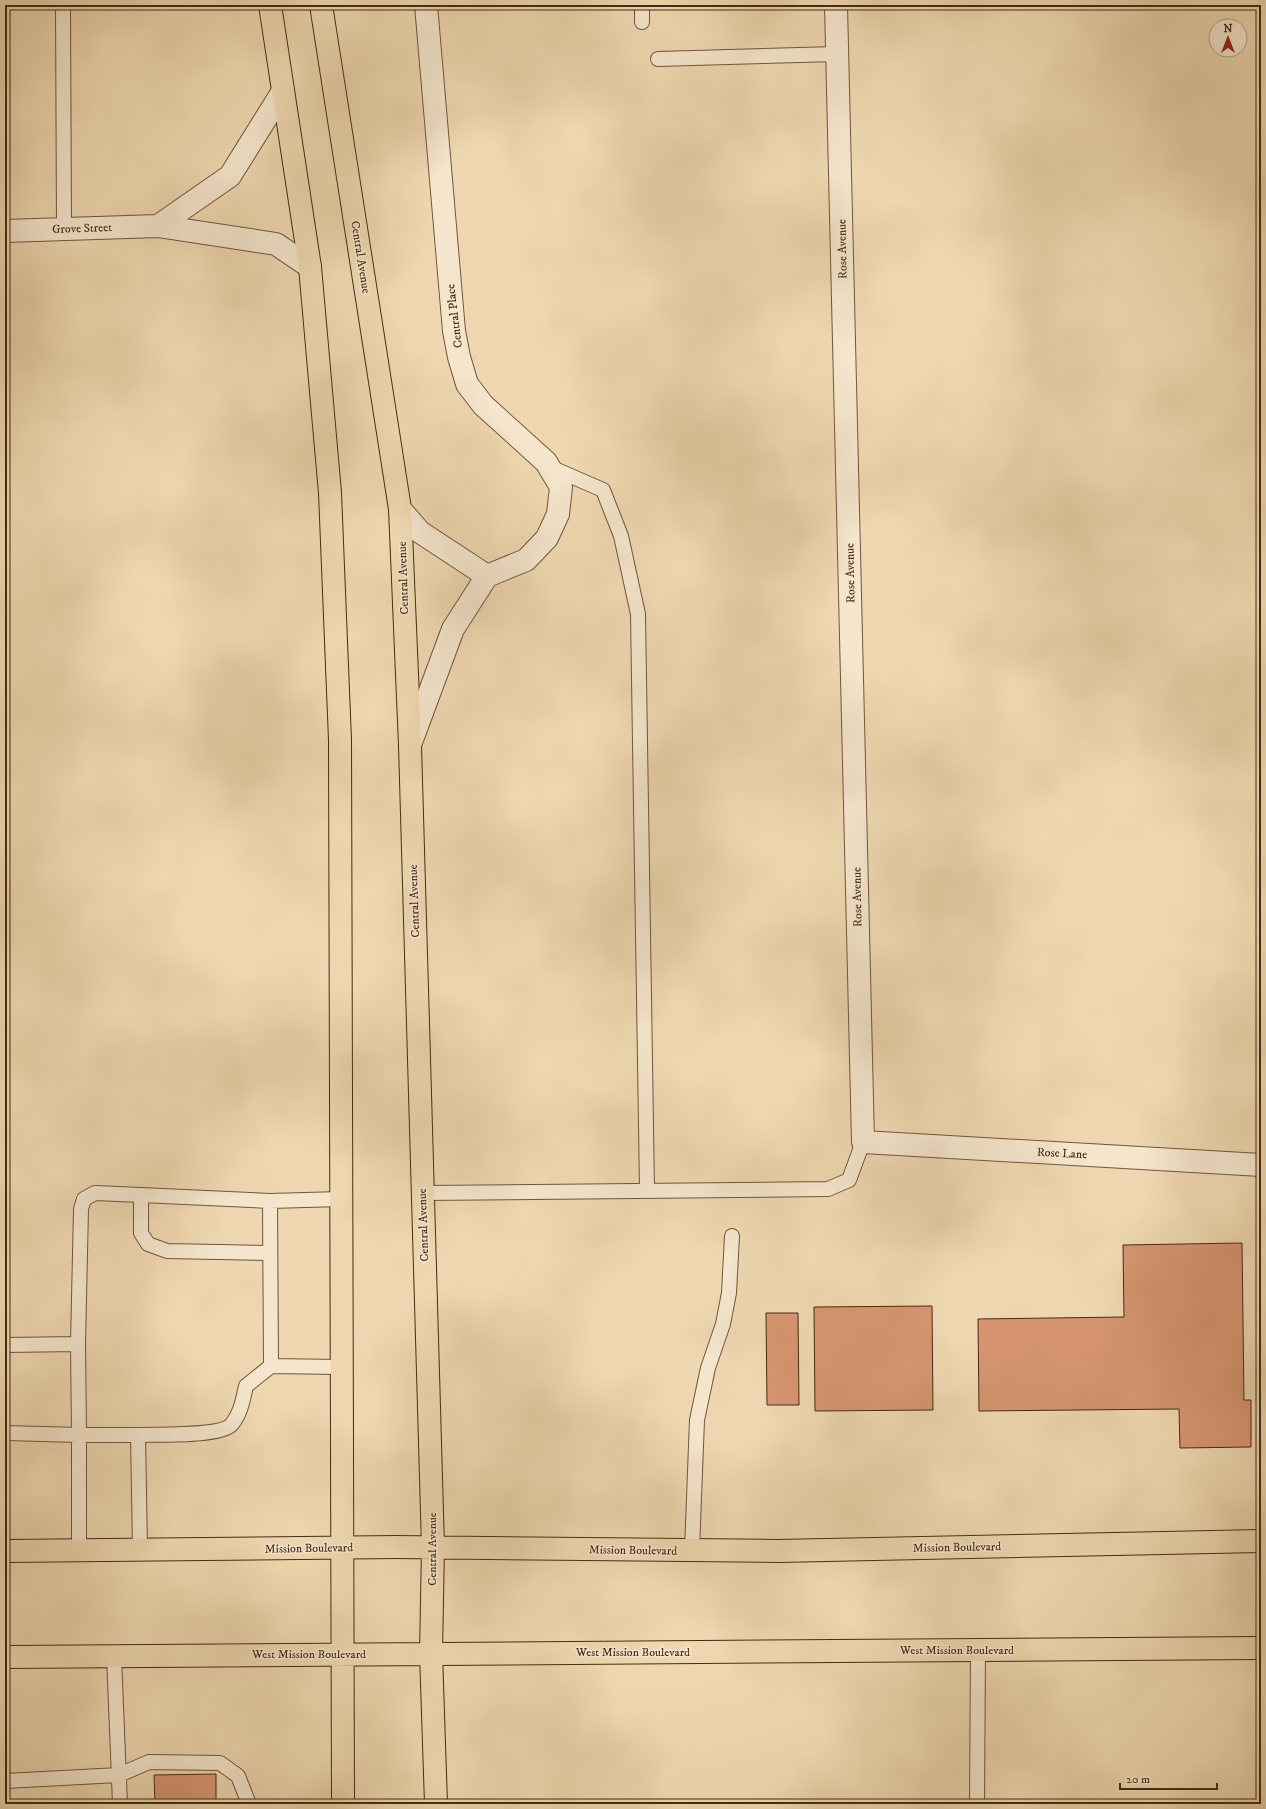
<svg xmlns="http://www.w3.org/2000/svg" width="1266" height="1809" viewBox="0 0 1266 1809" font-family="'IM FELL DW Pica',serif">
<rect width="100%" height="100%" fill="#eed7b0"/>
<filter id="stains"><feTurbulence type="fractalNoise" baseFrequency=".005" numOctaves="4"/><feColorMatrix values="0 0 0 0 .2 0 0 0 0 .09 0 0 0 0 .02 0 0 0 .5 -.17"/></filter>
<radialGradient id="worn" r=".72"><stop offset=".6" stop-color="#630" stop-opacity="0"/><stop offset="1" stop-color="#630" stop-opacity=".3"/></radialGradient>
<path fill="#d69570" stroke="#462a15" d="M1242 1243 1244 1400H1251V1447L1180 1448 1179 1409 979 1411 978 1319 1124 1317 1123 1245Z
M932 1306 933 1410 815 1411 814 1307Z
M766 1313H798L799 1405H767Z
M216 1774V1804H155L154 1775Z"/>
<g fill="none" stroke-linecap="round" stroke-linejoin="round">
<g stroke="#70553c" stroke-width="16">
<path id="service" d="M63 5 64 229
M642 22V5
M658 59 837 54
M550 467 603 490 621 536 638 614 647 1190
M422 1193 828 1189 849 1180 863 1142
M270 1253 167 1251 148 1244 141 1233V1195L270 1201 341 1199
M78 1344 81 1209 84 1199 95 1193 141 1195
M5 1345 78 1344 79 1435 5 1433
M271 1366 341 1367
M140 1549 138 1435C157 1434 222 1437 232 1424 241 1413 243 1399 246 1386L271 1366 270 1201
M79 1550V1435H138
M692 1550 697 1420 708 1368 723 1324 729 1293 732 1236
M114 1656 120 1804
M5 1781 119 1775 149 1762 220 1763 238 1776 249 1804
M977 1804 978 1650"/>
</g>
<g stroke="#70553c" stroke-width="24">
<path id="minor" d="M426 5 454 331 459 357 467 384 483 405 546 462 561 487 558 514 547 538 526 560 487 576
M836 5 863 1142 1261 1165
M158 226 230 176 283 91
M5 231 158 226 276 244 310 267
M400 509 420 532 487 576
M410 745 453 629 487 576"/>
</g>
<g stroke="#462a15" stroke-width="24">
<path id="primary" d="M270 5 310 267 330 493 340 740 343 1804
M321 5 400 509 410 745 433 1547 431 1653 436 1804
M5 1551 396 1547 778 1551 1261 1541
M5 1657 1261 1648"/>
</g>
<use href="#service" stroke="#f4e5cc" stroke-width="14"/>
<use href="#minor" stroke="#f4e5cc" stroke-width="22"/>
<use href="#primary" stroke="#eed7b0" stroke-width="22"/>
</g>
<g text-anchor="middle" stroke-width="3" stroke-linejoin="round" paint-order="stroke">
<g font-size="12" fill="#462a15" stroke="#f4e5cc">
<text transform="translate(82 228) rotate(-2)" y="4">Grove Street</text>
<text transform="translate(842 249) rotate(-91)" y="4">Rose Avenue</text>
<text transform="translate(361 257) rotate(81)" y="4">Central Avenue</text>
<text transform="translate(454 316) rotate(-97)" y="4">Central Place</text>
<text transform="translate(850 573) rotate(-91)" y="4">Rose Avenue</text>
<text transform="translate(403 578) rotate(-92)" y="4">Central Avenue</text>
<text transform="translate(857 897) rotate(-91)" y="4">Rose Avenue</text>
<text transform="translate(414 901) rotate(-92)" y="4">Central Avenue</text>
<text transform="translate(1062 1153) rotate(3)" y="4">Rose Lane</text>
<text transform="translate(423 1225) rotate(-92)" y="4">Central Avenue</text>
<text transform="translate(957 1547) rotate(-1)" y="4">Mission Boulevard</text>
<text transform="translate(309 1548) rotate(-1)" y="4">Mission Boulevard</text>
<text transform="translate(432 1549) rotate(-90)" y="4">Central Avenue</text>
<text transform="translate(633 1550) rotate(1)" y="4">Mission Boulevard</text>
<text x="957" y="1654">West Mission Boulevard</text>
<text x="633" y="1656">West Mission Boulevard</text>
<text x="309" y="1658">West Mission Boulevard</text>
</g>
</g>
<rect width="1266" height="1809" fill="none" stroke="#eed7b0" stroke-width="20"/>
<rect x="6" y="6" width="1254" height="1797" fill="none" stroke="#462a15" stroke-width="2"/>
<rect x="10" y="10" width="1246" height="1789" fill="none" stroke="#462a15"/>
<g transform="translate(1228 38)"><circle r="19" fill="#f4e5cc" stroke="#ae9a83"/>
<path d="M0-3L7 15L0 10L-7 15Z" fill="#8f2418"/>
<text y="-6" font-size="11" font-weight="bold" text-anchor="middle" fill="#462a15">N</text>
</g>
<path d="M1120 1783v6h97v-6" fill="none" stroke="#462a15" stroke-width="2"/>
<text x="1126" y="1783" font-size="12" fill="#462a15" stroke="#f4e5cc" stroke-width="3" paint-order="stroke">20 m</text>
<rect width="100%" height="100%" filter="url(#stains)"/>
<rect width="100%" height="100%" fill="url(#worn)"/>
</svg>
